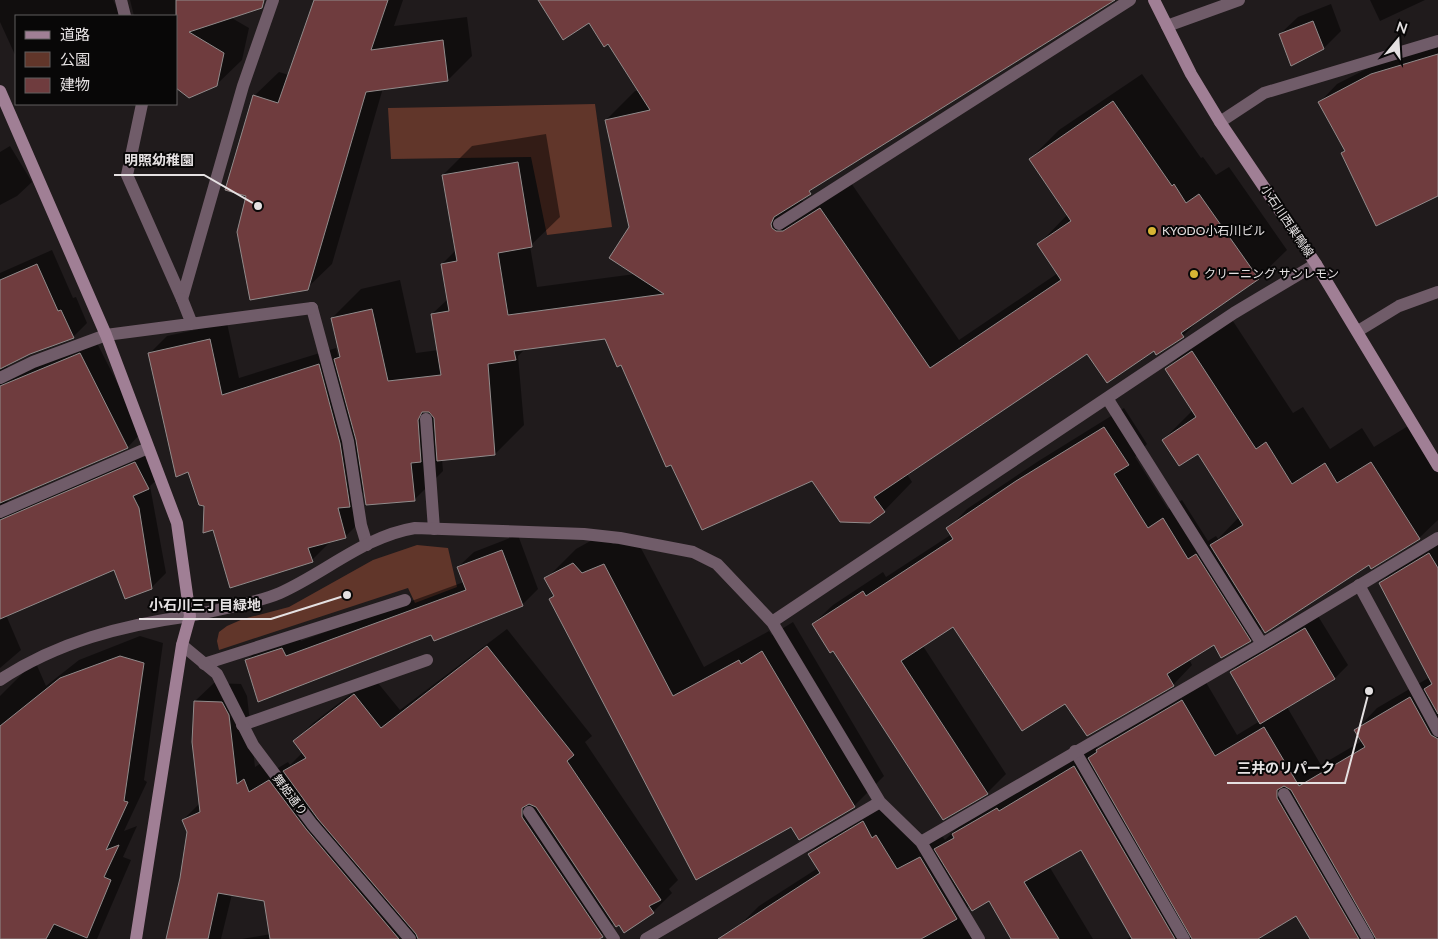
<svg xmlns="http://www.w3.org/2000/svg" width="1438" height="939" viewBox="0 0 1438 939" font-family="Lato,'Noto Sans JP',sans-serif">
<rect width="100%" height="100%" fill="#201b1c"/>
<path fill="#61362a" d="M595 104 612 227 547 235 531 157 391 159 388 108Z
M417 545 448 548 457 587 415 603 408 588 219 650 217 641 219 632 227 626 243 619 289 607 373 560Z"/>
<path fill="#0007" fill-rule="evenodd" d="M0 0H113L121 16H16V57L0 22Z
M130 0H247L230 17 249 28 242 60 216 85 176 16H134Z
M316 0H403L394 26 467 17 472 56 448 80 383 88 332 264 307 288 248 196 254 96 279 72 289 75Z
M539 0H1104L822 181 800 199 805 203 849 180 959 340 1058 273 1039 244 1068 214 1030 159 1059 130 1142 74 1201 158 1203 157 1216 175 1229 167 1287 250 1258 278 1202 317 1183 336 1154 349 1088 353 907 474 912 482 884 511 812 479 622 364 605 338 525 349 518 356 524 425 495 454 442 459 443 471 414 500 365 490 356 499 362 520 345 537 328 541 329 543 312 560 205 505 150 353 167 336 227 323 239 378 336 348 338 357 340 354 332 318 361 289 400 280 416 353 439 350 432 314 448 299 442 264 456 250 443 175 472 146 546 134 560 217 530 246 537 287 635 274 631 227 606 120 635 91H639L609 42 590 21ZM486 358H488L494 430H492Z
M1370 0H1425L1380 21Z
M1331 4 1341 31 1324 48 1292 64 1280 34 1298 17Z
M1438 42V195L1343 153 1346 150 1320 102 1337 84 1390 57Z
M10 146 32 182 17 196 0 205V152Z
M52 250 73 298 76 297 87 323 73 337 30 353 7 366 11 371 95 339 142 432 128 447 6 499 10 505 150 449 163 474 150 486 166 573 151 588 114 568 6 615 21 650 0 668V273Z
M1229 315 1293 413 1303 407 1330 449 1362 428 1374 447 1408 426 1438 474V520L1419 538 1369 563 1263 627 1250 640 1214 643 1189 659 1192 665 1173 685 1065 702 954 625 923 646 1006 774 987 793 834 649 813 624 833 605 883 572 886 577 952 534 948 529 967 509 1037 462 1124 408 1147 444 1135 457 1168 509 1182 500 1208 541 1216 536 1218 539 1239 517 1198 453 1163 440 1193 410 1167 369 1203 332Z
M603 534 613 544 634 535 704 667 769 631 772 635 793 622 884 776 854 806 792 826 550 600 555 595 546 579 576 549Z
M518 535 538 589 523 604 435 639 432 634 259 700 247 660 263 644 298 633 301 641 464 582 458 567 474 552Z
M1438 540V939H1311L1297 915 1259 936 1261 939H1127L1132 936 1082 849 1049 866 1093 939H1013L989 900 970 905 961 914 976 939H745L738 927 759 906 818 868 809 854 831 832 885 801 919 848 942 836 945 840 958 827 1096 745 1098 749 1119 729 1204 679 1237 735 1260 721 1231 672 1244 659 1318 616 1348 665 1335 678 1287 707 1321 765 1362 741 1356 730 1377 708 1430 677 1380 583 1402 562Z
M507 629 592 736 585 742 678 880 669 889 672 893 653 912 624 931 619 924 614 923 597 939H242L271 934 265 899 232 894 221 939H171L191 838 183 820 200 803 195 701 214 683 241 684 247 696 255 767 263 762 268 774 288 762 290 765 303 752 295 741 313 723 373 677 400 710Z
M140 636 163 643 144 780 147 782 124 831 137 826 123 857 131 860 97 939H0V696L35 661 46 686 79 660Z"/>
<path fill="#6f3c3e" stroke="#918b8b" d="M176 0H264L262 8 189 32 224 53 217 86 189 98 176 88Z
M314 0H388L371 50 443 40 448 81 366 92 308 290 250 300 237 232 246 196 225 190 253 95 278 103Z
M538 0H1115L809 191 811 194 774 217 771 224 772 228 776 231H783L820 208 930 368 1061 280 1037 244 1071 221 1029 159 1113 101 1172 186 1174 184 1186 203 1199 194 1259 279 1181 333 1184 337 1156 355 1154 351 1107 383 1087 354 874 497 885 512 870 523 840 522 812 481 702 530 671 465 666 467 621 365 617 367 605 339 514 351 516 360 488 364 495 455 437 461 434 418 429 412H422L418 420 421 462 411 463 415 501 366 505 356 440 334 359 340 357 331 318 372 309 388 381 441 375 431 314 449 311 441 264 457 261 442 175 518 162 532 247 498 253 508 315 664 294 609 258 629 227 605 120 650 110 608 44 604 47 589 23 563 40Z
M1313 21 1324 49 1291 66 1279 34Z
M1438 54V196L1376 226 1341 153 1345 151 1318 102 1371 74Z
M37 264 58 311 61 310 74 338 30 354 0 369V280Z
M210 339 222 395 319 364 340 443 350 507 338 508 346 538 308 548 313 562 230 588 213 530 203 533 204 506 199 505 188 472 176 477 148 353Z
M1192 351 1256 449 1266 442 1292 484 1325 463 1337 483 1371 462 1420 539 1371 569 1369 565 1265 633 1210 545 1243 525 1198 454 1179 466 1162 440 1196 417 1165 369Z
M80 353 128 448 0 503V386Z
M1104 427 1129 465 1114 474 1148 528 1163 518 1188 559 1196 554 1251 641 1221 658 1214 645 1167 674 1174 686 1087 736 1065 704 1022 731 953 627 901 661 988 794 943 820 833 651 830 653 812 624 863 591 866 596 953 539 946 528 1016 481Z
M135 462 149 489 133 496 139 508 152 589 125 599 114 570 0 619V520Z
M502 550 523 606 434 641 431 635 258 702 245 660 282 648 286 656 466 590 457 567Z
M1429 553 1438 568V714L1424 689 1432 684 1379 583Z
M573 563 582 573 604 564 673 696 739 660 741 664 762 651 855 807 799 840 791 827 696 880 549 599 554 596 544 578Z
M1305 628 1335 679 1260 724 1230 672Z
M487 646 574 755 567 761 661 900 649 906 654 913 624 933 619 925 616 927 536 807 529 804 522 808V817L603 937 599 939H418L416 934 318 819 283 771 306 758 293 741 354 694 381 728Z
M120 656 144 663 124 801 128 802 106 850 119 845 104 877 111 880 87 938 54 924 46 939H0V726L60 678Z
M1410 697 1431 735 1438 739V939H1376L1291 790 1284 786 1277 790V798L1359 939H1310L1296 916 1258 939H1192L1088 758 1097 752 1096 750 1182 700 1215 756 1264 727 1299 786 1365 747 1354 730Z
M194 701 222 702 229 715 237 784 244 779 249 792 269 780 306 829 399 939H270L264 901 218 893 208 939H166L180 878 187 832 182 820 200 812 192 742Z
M1074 766 1175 939H1132L1081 850 1024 882 1059 939H1011L989 901 972 911 934 849 954 838 952 834 997 808 999 811Z
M863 821 872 838 876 835 897 869 920 857 957 919 921 939H718L820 873 808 854Z"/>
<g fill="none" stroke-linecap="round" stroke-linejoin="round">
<path stroke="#705c69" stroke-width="12" d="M121 0 125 16
M1167 26 1239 0
M142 104 127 175 182 299
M779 224 1130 0
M182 299 243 86 273 0
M312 308 348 441 361 525 367 545
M1358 331 1399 306 1438 292
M426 419 434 529
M0 512 148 448
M1359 585 1438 731
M204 664 405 600
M0 680C57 642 123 625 190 616
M242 725 427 660
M1075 751 1184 939
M1284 794 1368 939"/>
<path stroke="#705c69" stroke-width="12" d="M1220 122 1264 93 1438 41
M182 299 192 324
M0 378 33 362 106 335 312 308
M1107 398 1262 644
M190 616C216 610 257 603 280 593 325 573 365 536 415 528L584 534 620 538 693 552 717 564 772 622 880 802 921 842 979 939
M772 622 1234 313 1316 264
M182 645 217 674 253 745 312 824 410 939
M529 812 614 939
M921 842 1262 644 1438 538
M646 939 880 802"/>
<path stroke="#a07f95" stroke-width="12" d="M1154 0 1191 74 1220 122 1316 264 1438 466
M0 91 106 335 177 523 190 616 182 645 136 939"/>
</g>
<g fill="#d7b534" stroke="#080707" stroke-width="2">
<circle cx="1152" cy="231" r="5"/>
<circle cx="1194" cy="274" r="5"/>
</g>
<g text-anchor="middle" stroke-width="4" stroke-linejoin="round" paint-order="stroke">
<g font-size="12" fill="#e5e1e2" stroke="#080707">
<text transform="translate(1287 221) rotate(56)" y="4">小石川西巣鴨線</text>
<text transform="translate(290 795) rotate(53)" y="4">舞姫通り</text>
</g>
<g font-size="12" fill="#e5e1e2" stroke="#080707" text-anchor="start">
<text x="1162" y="235">KYODO小石川ビル</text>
<text x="1204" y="278">クリーニング サンレモン</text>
</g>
</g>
<path fill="none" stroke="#e5e1e2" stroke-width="2" d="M258 206L204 175H114M347 595L271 619H139M1369 691L1345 783H1227"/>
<g fill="#e5e1e2" stroke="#080707" stroke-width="2">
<circle cx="258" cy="206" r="5"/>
<circle cx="347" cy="595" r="5"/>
<circle cx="1369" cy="691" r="5"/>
</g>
<g font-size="14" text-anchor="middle" font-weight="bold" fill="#e5e1e2" stroke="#080707" stroke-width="4" stroke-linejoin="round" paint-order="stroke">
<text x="159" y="165">明照幼稚園</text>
<text x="205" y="610">小石川三丁目緑地</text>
<text x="1286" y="773">三井のリパーク</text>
</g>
<rect x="15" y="15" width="162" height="90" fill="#080707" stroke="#605e5f"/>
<rect x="25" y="31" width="25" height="8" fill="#a07f95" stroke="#605e5f"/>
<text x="60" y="40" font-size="15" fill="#e5e1e2">道路</text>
<rect x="25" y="52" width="25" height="15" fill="#61362a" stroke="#605e5f"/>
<text x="60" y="65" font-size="15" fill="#e5e1e2">公園</text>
<rect x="25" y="78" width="25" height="15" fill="#6f3c3e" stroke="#605e5f"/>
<text x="60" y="90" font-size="15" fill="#e5e1e2">建物</text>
<g transform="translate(1398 40) rotate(18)" stroke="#080707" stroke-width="4" paint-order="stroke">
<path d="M0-4L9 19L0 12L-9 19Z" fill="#e5e1e2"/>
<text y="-8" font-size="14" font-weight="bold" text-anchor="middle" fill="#e5e1e2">N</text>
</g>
</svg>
